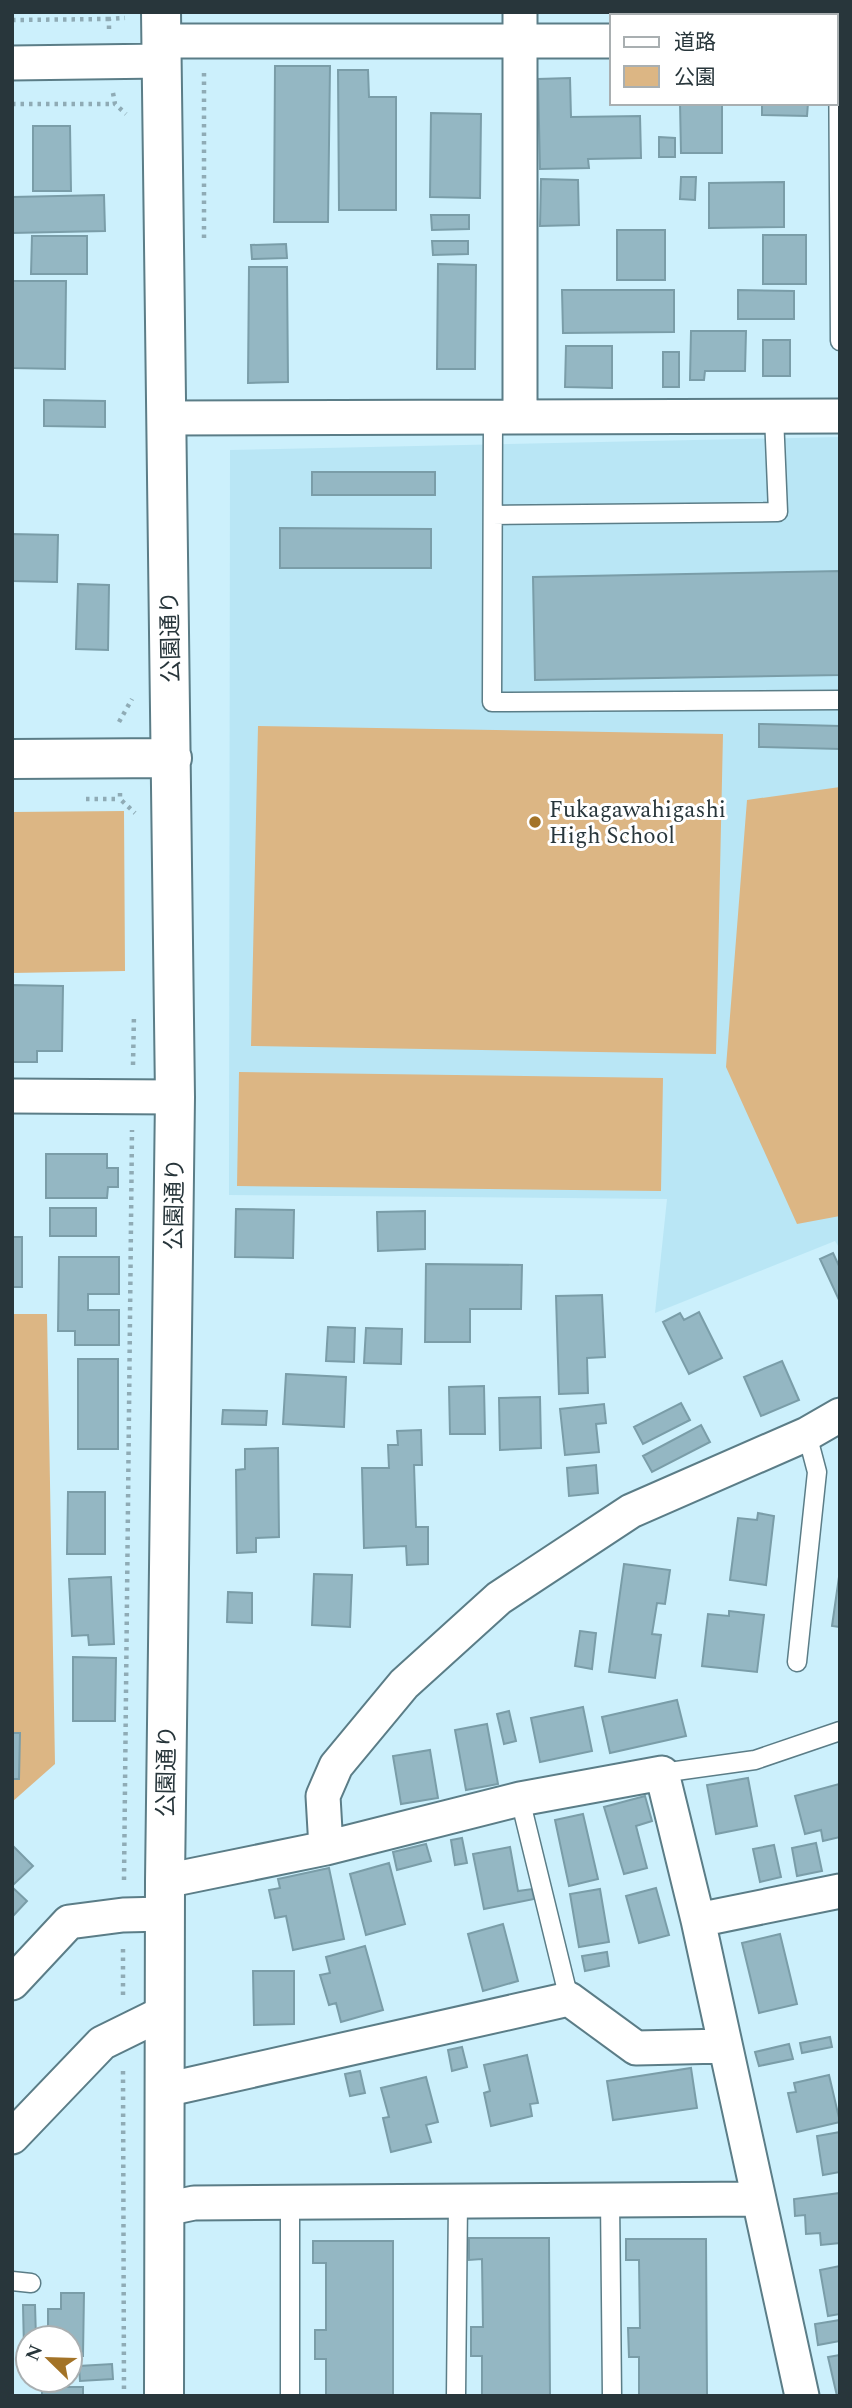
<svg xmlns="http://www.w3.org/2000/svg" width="852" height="2408" viewBox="0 0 852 2408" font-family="Spectral,'Noto Sans JP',serif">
<rect width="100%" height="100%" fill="#ccf0fc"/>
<path fill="#b9e6f5" d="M840 437V1249L835 1241 655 1313 667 1199 229 1195 230 450Z"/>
<path fill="#dcb684" d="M258 726 723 734 716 1054 251 1046Z
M840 787V1216L797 1224 726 1067 747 800Z
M124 811 125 971 12 973V812Z
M239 1072 663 1078 661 1191 237 1186Z
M12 1314H47L55 1764 12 1802Z"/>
<path fill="#94b7c3" stroke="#7a9da8" stroke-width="2" d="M275 66H330L328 222H274Z
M338 70H368L369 97H396V210H339Z
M570 78 571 117 640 116 641 158 588 159 589 168 540 169 538 79Z
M680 103H722V153H681Z
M762 103H808L807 116 762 115Z
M431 113 481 114 480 198 430 197Z
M33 126H70L71 191H33Z
M659 137 675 138V157H659Z
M681 177H696L695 200 680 199Z
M541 179 578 180 579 225 540 226Z
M784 182V227L709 228V183Z
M104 195 105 231 12 233V197Z
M431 215H469V229L432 230Z
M617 230H665V280H617Z
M763 235H806V284H763Z
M32 236H87V274H31Z
M432 241H468V254L433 255Z
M286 244 287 258 252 259 251 245Z
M438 264 476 265 475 369H437Z
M249 267H287L288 382 248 383Z
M12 281H66L65 369 12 368Z
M562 290H674V332L563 333Z
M738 290 794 291V319H738Z
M691 331H746L745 371H705L704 380H690Z
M763 340H790V376H763Z
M566 346H612V388L565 387Z
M663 352H679V387H663Z
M44 400 105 401V427L44 426Z
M312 472H435V495H312Z
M280 528 431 529V568H280Z
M12 534 58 535 57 582 12 581Z
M840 571V675L535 680 533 577Z
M78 584 109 585 108 650 76 649Z
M759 724 840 726V749L759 747Z
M12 985 63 986 62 1051H37V1062H12Z
M46 1154H107V1168H118V1187H108L107 1198H46Z
M50 1208H96V1236H50Z
M236 1209 294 1210 293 1258 235 1257Z
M425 1211V1249L378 1251 377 1212Z
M12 1237H22V1287H12Z
M833 1253 840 1268V1302L820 1259Z
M59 1257H119V1294H88V1310H119V1345H75V1331H58Z
M426 1264 522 1265 521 1309H470V1342H425Z
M602 1295 605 1357 587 1358 588 1393 559 1394 556 1296Z
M699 1312 722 1358 689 1374 663 1322 680 1313 684 1320Z
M328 1327 355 1328 354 1362 326 1361Z
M366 1328 402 1329 401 1364 364 1363Z
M78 1359H118V1449H78Z
M782 1361 799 1400 761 1416 744 1377Z
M286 1374 346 1377 344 1427 283 1424Z
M484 1386 485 1434H450L449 1387Z
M540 1397 541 1448 500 1450 499 1398Z
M681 1403 690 1420 643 1444 634 1427Z
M604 1404 606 1423 596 1424 599 1452 565 1455 560 1409Z
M223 1410 267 1411 266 1425 222 1424Z
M701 1425 710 1442 652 1472 643 1456Z
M421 1430 422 1465H414L416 1527H428V1564L407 1565 406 1546 364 1548 362 1468H389L388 1445H398L397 1431Z
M278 1448 279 1537 256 1538V1552L237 1553 236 1470 245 1469V1449Z
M596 1465 598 1493 569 1496 567 1468Z
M68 1492H105V1554H67Z
M758 1513 774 1516 766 1585 730 1580 738 1518 757 1520Z
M624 1564 670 1570 665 1604 657 1603 652 1634 661 1635 655 1678 609 1672Z
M840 1570V1627L832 1626Z
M314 1574 352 1575 350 1627 312 1625Z
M111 1577 114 1644 89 1645 88 1635 72 1636 69 1579Z
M228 1592 252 1593V1623L227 1622Z
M729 1611 764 1615 757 1672 702 1666 708 1614 729 1616Z
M580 1631 596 1633 592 1669 575 1666Z
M73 1657 116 1658 115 1721H73Z
M677 1700 686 1736 610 1753 602 1717Z
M583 1707 592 1751 540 1762 531 1718Z
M509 1711 516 1741 504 1744 497 1714Z
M487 1724 498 1784 466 1790 455 1730Z
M12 1733H20L19 1779H12Z
M430 1750 438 1798 401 1804 393 1756Z
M748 1778 757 1826 716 1834 707 1785Z
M839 1784 840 1837 823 1841 821 1830 805 1834 795 1796Z
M645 1796 652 1821 636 1826 647 1868 624 1874 604 1807Z
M583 1814 598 1879 569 1886 555 1820Z
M462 1838 467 1863 455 1865 451 1840Z
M816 1843 822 1871 797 1876 792 1848Z
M426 1844 431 1861 397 1870 393 1852Z
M12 1845 33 1866 12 1886Z
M774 1845 781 1877 760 1882 753 1849Z
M510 1847 518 1891 532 1889 534 1899 484 1909 473 1854Z
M389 1863 405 1924 366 1935 350 1874Z
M329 1868 344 1939 293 1950 286 1916 275 1918 269 1890 280 1888 278 1879Z
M12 1887 27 1901 13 1916 12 1915Z
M656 1888 669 1935 639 1943 626 1896Z
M600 1889 609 1942 579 1947 570 1894Z
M503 1924 518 1981 483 1991 468 1934Z
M780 1934 797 2004 759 2013 742 1943Z
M365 1946 383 2010 341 2022 336 2003 329 2005 320 1975 330 1973 326 1957Z
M607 1952 609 1966 585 1971 582 1956Z
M253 1971H294V2024L254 2025Z
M830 2037 832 2047 802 2053 800 2043Z
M789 2044 793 2059 759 2066 755 2052Z
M462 2047 467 2067 452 2071 448 2050Z
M527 2055 538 2103 530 2104 532 2116 491 2126 484 2093 490 2091 484 2065Z
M691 2068 697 2108 613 2120 607 2081Z
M360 2071 365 2093 350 2096 345 2074Z
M829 2075 840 2122 797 2132 788 2093 796 2092 794 2083Z
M426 2077 438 2122 426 2125 431 2142 391 2152 383 2118 389 2117 381 2088Z
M840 2132V2172L823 2175 817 2136Z
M840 2193V2243L821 2245 820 2233 806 2234 805 2215 795 2216 794 2199Z
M469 2238H549L550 2396H482V2356H471V2327H483L482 2259 469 2260Z
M626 2239H706L707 2396H639V2357H629L628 2328H640L639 2260H626Z
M313 2241H393V2396H326V2359H315V2330H326V2263H313Z
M840 2266V2314L828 2316 820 2270Z
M61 2293H84L83 2356H70V2338H48V2309H61Z
M23 2305H35L36 2338H28V2349H24Z
M840 2320V2341L818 2345 815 2324Z
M840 2355V2396H837L828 2357Z
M112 2364 113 2379 80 2381 79 2366Z
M42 2387H83V2396H42Z"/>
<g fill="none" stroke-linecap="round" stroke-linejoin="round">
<g stroke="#5b7d87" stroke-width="21">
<path id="service" d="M838 37 840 341
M493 418 492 702 840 700
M493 515 778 512 774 416
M797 1662 817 1472 807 1434
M662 1773 755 1760 840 1731
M520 1799 569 1999
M610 2199 612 2396
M12 2281 31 2283
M290 2396V2202
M456 2396 458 2201"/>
</g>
<g stroke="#5b7d87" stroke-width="37">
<path id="minor" d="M520 12V417
M836 37 840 36
M161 41H612
M12 63 162 61
M167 418 840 416
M12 1096 175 1097
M326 1848 323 1796 336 1766 404 1684 499 1598 631 1511 807 1434 840 1415
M165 1881 326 1848 520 1799 662 1773 698 1920 802 2396
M698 1920 840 1891
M12 1983 69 1922 123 1915 165 1914
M165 2090 569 1999 636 2048 725 2046
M12 2137 102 2043 165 2012
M165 2209 194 2203 758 2199"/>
</g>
<g stroke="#5b7d87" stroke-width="42">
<path id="tertiary" d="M161 12 175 1097 165 1881 164 2396
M12 759 172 758"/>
</g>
<path stroke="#8fabb5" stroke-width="4.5" stroke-dasharray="3.5 5" stroke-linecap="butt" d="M12 20 109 19
M109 29V19L125 18
M204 73V239
M113 93 115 104 126 114
M12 104H115
M119 722 132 699
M120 793V799L135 813
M86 799H120
M133 1065 134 1014
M124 1880 132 1130
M123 1949V1996
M123 2071 124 2396"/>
<use href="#service" stroke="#fff" stroke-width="18"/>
<use href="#minor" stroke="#fff" stroke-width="33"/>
<use href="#tertiary" stroke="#fff" stroke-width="38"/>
</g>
<circle fill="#a37327" stroke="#fff" stroke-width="2.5" cx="535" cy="822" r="7"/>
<g text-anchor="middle" stroke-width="6" stroke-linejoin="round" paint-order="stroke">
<g font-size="23" fill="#28363b" stroke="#fff">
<text transform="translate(170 637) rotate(-91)" y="8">公園通り</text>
<text transform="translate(174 1204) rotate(-89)" y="8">公園通り</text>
<text transform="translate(166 1771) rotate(-89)" y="8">公園通り</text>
</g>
<g font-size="23" fill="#28363b" stroke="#fff" text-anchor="start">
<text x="549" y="817">Fukagawahigashi<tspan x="549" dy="26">High School</tspan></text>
</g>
</g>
<rect width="852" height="2408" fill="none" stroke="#28363b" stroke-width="28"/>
<rect x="610" y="14" width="228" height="91" fill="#ffffff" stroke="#a9afb1" stroke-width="2"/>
<rect x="624" y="37" width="35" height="10" fill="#ffffff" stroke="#a9afb1" stroke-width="2"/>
<text x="674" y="49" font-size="21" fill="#28363b">道路</text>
<rect x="624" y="66" width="35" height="21" fill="#dcb684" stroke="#a9afb1" stroke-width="2"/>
<text x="674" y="84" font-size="21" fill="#28363b">公園</text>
<g transform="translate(49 2359) rotate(293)"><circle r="33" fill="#ffffff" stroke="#a9afb1" stroke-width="2"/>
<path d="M0-5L12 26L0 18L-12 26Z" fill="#a37327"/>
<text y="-10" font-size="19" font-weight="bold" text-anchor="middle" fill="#28363b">N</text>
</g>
</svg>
